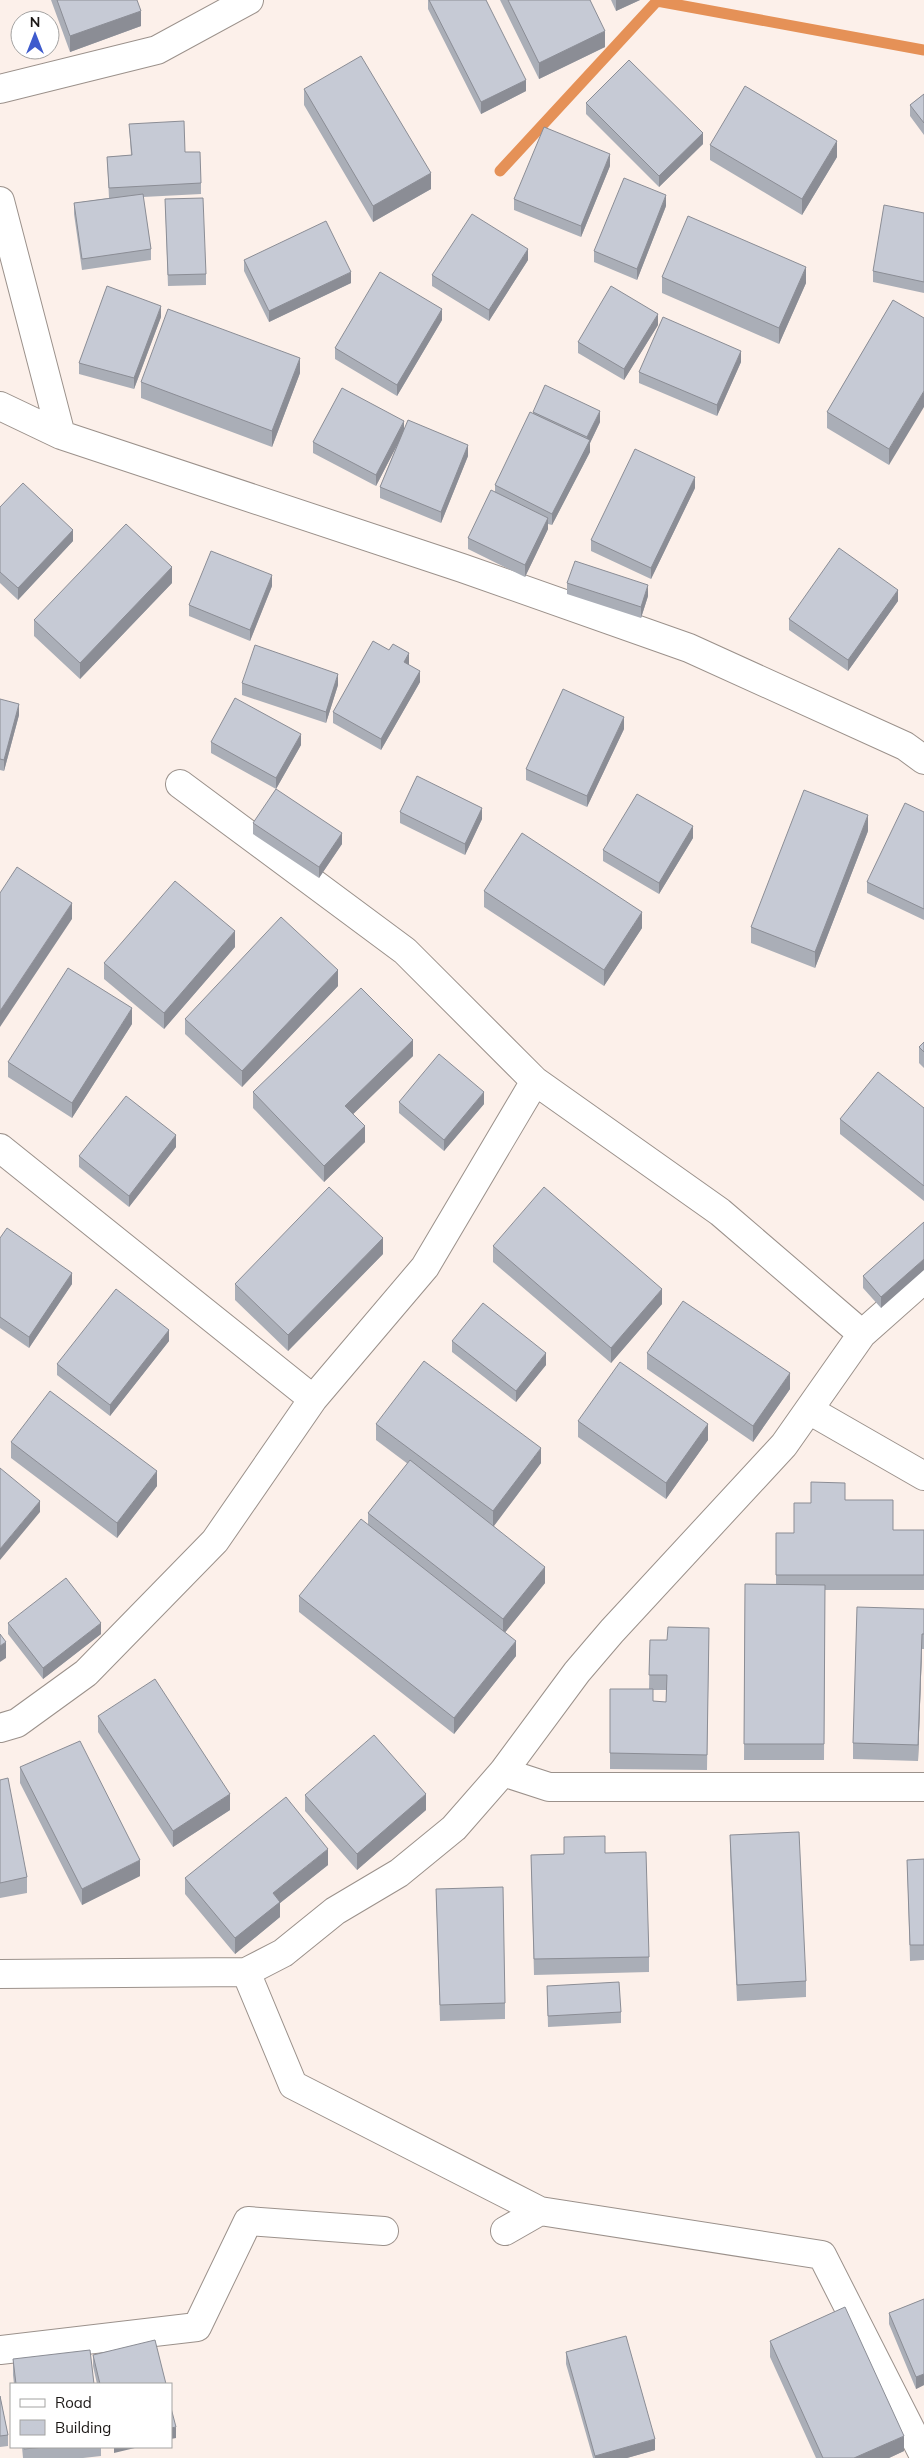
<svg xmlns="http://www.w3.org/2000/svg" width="924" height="2458" viewBox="0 0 924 2458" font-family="Mulish,sans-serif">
<rect width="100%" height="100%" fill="#fcf0ea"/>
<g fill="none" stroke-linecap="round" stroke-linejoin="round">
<path stroke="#e59157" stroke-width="11" d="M500 171 657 1 924 50"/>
<g stroke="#9b918b" stroke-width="30">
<path id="minor" d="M0 89 157 50 249 0
M0 201 61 435
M0 406 61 435 462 568 689 648 905 746 924 760
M180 784 405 951 535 1081 720 1212 862 1334
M0 1148 313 1399
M809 1410 924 1476
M0 1728 17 1723 86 1673 215 1541 313 1399 425 1267 535 1081
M503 1772 549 1787H924
M246 1972 293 2085 540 2211 822 2255 924 2456
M0 1974 246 1972 283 1953 335 1911 399 1873 454 1828 503 1772 577 1672 612 1631 784 1445 862 1334 924 1279
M505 2231 540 2211
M0 2350 197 2327 248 2221 384 2231"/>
</g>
<use href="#minor" stroke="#fff" stroke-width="28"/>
</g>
<path fill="#aaaeb7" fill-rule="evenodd" d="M51 0H137L141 26 70 52Z
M428 0H486L526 91 481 114 428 9Z
M500 0H590L605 47 539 79Z
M611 0H640L616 11Z
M304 89 431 189 373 222 304 105Z
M924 94V135L910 116V105Z
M586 103 703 144 659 187 586 114Z
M129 124 185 152 201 183V194L143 197 151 249V260L82 270 74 214V203L109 198 107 157 131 155Z
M710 145 837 157 802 215 710 160Z
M610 166 581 237 514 210V199Z
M165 199 206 274V285L168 286Z
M666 206 637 280 594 262V251Z
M924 213V293L873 282V271Z
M244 260 351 283 269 322 244 271Z
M528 260 489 321 432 286V275Z
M662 277 806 283 779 344 662 293Z
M893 300 889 465 827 428V412Z
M161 317 134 389 79 374V363Z
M442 320 397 396 335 359V348Z
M658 325 624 380 578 353V342Z
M741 362 717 416 639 383V372Z
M300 373 272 447 141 398V382Z
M533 412 600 422 590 443V452L552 525 548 524V529L525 577 468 549V538L495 492V485L533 413Z
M404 429 468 456 441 523 380 498V487L398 443 376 486 313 453V442Z
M695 488 651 579 591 551V540Z
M0 507 73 541 18 600 0 583Z
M172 583 80 679 34 636V620Z
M567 583 648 596 641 618 567 594Z
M272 586 250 641 189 616V605Z
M898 601 848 671 789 630V619Z
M409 665 420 682 381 750 333 723V712Z
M242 683 338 685 326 723 242 695Z
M0 699 19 715 4 771 0 770Z
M624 729 587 807 526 780V769Z
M211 742 301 745 276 789 211 753Z
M400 812 482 819 465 855 400 823Z
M924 812V920L867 893V882Z
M253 823 342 844 319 878 253 834Z
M868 831 815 968 751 943V927Z
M693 838 659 894 603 861V850Z
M484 891 642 928 604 986 484 907Z
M235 947 164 1029 104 979V963Z
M338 986 242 1087 185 1034V1019Z
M132 1024 72 1118 8 1077V1062Z
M924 1042V1068L919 1063V1047Z
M413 1056 353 1114 365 1142 324 1182 253 1108V1092Z
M399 1102 484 1104 444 1151 399 1113Z
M924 1108V1201L840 1134V1119Z
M176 1147 129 1207 79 1167V1156Z
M924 1222 881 1308 863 1288V1276Z
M0 1238 72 1284 29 1348 0 1328Z
M493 1246 662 1304 611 1363 493 1262Z
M383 1254 288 1351 235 1300V1284Z
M169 1341 110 1416 57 1375V1364Z
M452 1341 546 1365 516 1402 452 1352Z
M647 1353 790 1389 753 1442 647 1369Z
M578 1421 708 1440 666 1499 578 1437Z
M376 1424 541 1463 494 1526 545 1583 505 1632 516 1656 454 1734 299 1612V1596L368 1525V1513L408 1464 376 1440Z
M11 1442 157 1486 117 1538 11 1458Z
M845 1500 893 1530H924V1590H825L824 1760H744L745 1584H776V1533H794L811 1503Z
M924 1609V1649H922L918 1761 853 1759V1743Z
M8 1623 101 1634 43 1679 8 1634Z
M709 1628 707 1770 610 1769V1689H649L650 1640H667ZM653 1690H666V1702L653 1701Z
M98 1716 230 1810 173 1847 98 1732Z
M20 1767 140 1876 82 1905 20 1783Z
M0 1780 27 1877V1893L0 1898Z
M305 1795 426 1810 357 1870 305 1811Z
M730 1835 806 1981V1997L737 2001 730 1851Z
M564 1837 605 1853 649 1957V1972L534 1975 531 1855 564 1854Z
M924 1859V1960L910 1961 907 1860Z
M328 1865 280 1903V1917L235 1954 185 1894V1878Z
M436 1889 505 2003V2019L440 2021Z
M547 1986 621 2012V2023L548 2027Z
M924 2299V2385L916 2389 889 2324V2313Z
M770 2341 904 2451 889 2458H816L770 2357Z
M566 2352 655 2450 627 2458H593L566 2364Z
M93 2355 166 2384H97L93 2366Z
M13 2359 94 2384H14L13 2375Z
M0 2396 8 2435V2446L0 2447Z
M22 2447H101V2456L83 2458H23Z"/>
<path fill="#8b8d95" d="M616 0H640L616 11Z
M141 11V26L70 52V36Z
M605 31V47L539 79V63Z
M526 80V91L481 114V102Z
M703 133V144L659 187V176Z
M837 141V157L802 215V199Z
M610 154V166L581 237V226Z
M431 173V189L373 222V206Z
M666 195V206L637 280V269Z
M528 249V260L489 321V310Z
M806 267V283L779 344V328Z
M351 272V283L269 322V311Z
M161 306V317L134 389V378Z
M442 309V320L397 396V385Z
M658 314V325L624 380V369Z
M741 351V362L717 416V405Z
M300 358V373L272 447V431Z
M924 391V407L889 465V449Z
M600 411V422L590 443V452L552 525V514L587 445V437Z
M404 421V432L376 486V475Z
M468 445V456L441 523V512Z
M695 477V488L651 579V568Z
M548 518V529L525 577V565Z
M73 530V541L18 600V588Z
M172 567V583L80 679V663Z
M272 575V586L250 641V630Z
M648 585V596L641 618V607Z
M898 590V601L848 671V660Z
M409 653V664L404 673V662Z
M420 671V682L381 750V739Z
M338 674V685L326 723V712Z
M19 704V715L4 771V760Z
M624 717V729L587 807V796Z
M301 734V745L276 789V778Z
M482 808V819L465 855V844Z
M868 815V831L815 968V952Z
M693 826V838L659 894V883Z
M342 833V844L319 878V867Z
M72 903V919L0 1027V1011Z
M642 912V928L604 986V970Z
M235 931V947L164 1029V1013Z
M338 970V986L242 1087V1071Z
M132 1008V1024L72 1118V1103Z
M413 1040V1056L345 1122V1106Z
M484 1092V1104L444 1151V1140Z
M365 1126V1142L324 1182V1166Z
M176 1135V1147L129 1207V1196Z
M383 1238V1254L288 1351V1335Z
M924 1259V1270L881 1308V1297Z
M72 1273V1284L29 1348V1337Z
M662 1289V1304L611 1363V1348Z
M169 1330V1341L110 1416V1405Z
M546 1353V1365L516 1402V1391Z
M790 1373V1389L753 1442V1426Z
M708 1424V1440L666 1499V1483Z
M541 1448V1463L493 1527V1511Z
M157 1471V1486L117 1538V1523Z
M40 1501V1512L0 1560V1549Z
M545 1567V1583L503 1635V1619Z
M101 1623V1634L43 1679V1668Z
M922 1634V1649L918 1761V1745Z
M516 1641V1656L454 1734V1718Z
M6 1642V1658L0 1662V1646Z
M230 1794V1810L173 1847V1831Z
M426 1794V1810L357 1870V1854Z
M328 1849V1865L280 1903V1917L235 1954V1938L273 1893Z
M140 1860V1876L82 1905V1889Z
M924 2374V2385L916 2389V2377Z
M176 2427V2438L171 2439V2428Z
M904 2436V2451L889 2458H854Z
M655 2439V2450L627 2458H595V2456Z
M114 2447H139L114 2453Z"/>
<path fill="#c6cad5" stroke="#8b8d95" d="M57 0H137L141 11 70 36Z
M429 0H486L526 80 481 102Z
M508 0H590L605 31 539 63Z
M361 56 431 173 373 206 304 89Z
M629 60 703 133 659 176 586 103Z
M745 86 837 141 802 199 710 145Z
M924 94V123L910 105Z
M184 121 185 152H200L201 183 109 188 107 157 132 155 129 124Z
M544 127 610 154 581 226 514 199Z
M624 178 666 195 637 269 594 251Z
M143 194 151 249 82 259 74 203Z
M203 198 206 274 168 275 165 199Z
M884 205 924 213V282L873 271Z
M472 214 528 249 489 310 432 275Z
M688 216 806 267 779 328 662 277Z
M326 221 351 272 269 311 244 260Z
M380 272 442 309 397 385 335 348Z
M107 286 161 306 134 378 79 363Z
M611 286 658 314 624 369 578 342Z
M893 300 924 318V391L889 449 827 412Z
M168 309 300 358 272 431 141 382Z
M663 317 741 351 717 405 639 372Z
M545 385 600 411 587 437 533 412Z
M342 388 404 421 376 475 313 442Z
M530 412 590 440 552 514 495 485Z
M408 420 468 445 441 512 380 487Z
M635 449 695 477 651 568 591 540Z
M23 483 73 530 18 588 0 572V507Z
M491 490 548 518 525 565 468 538Z
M126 524 172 567 80 663 34 620Z
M839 548 898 590 848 660 789 619Z
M211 551 272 575 250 630 189 605Z
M575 561 648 585 641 607 567 583Z
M373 641 389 650 393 644 409 653 404 662 420 671 381 739 333 712Z
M255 645 338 674 326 712 242 683Z
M563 689 624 717 587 796 526 769Z
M235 698 301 734 276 778 211 742Z
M0 699 19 704 4 760 0 759Z
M417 776 482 808 465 844 400 812Z
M276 789 342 833 319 867 253 823Z
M804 790 868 815 815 952 751 927Z
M637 794 693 826 659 883 603 850Z
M905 803 924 812V909L867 882Z
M522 833 642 912 604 970 484 891Z
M17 867 72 903 0 1011V893Z
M175 881 235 931 164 1013 104 963Z
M281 917 338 970 242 1071 185 1019Z
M68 968 132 1008 72 1103 8 1062Z
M361 988 413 1040 345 1106 365 1126 324 1166 253 1092Z
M924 1042V1052L919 1047Z
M439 1054 484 1092 444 1140 399 1102Z
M878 1072 924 1108V1186L840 1119Z
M126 1096 176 1135 129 1196 79 1156Z
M329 1187 383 1238 288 1335 235 1284Z
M544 1187 662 1289 611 1348 493 1246Z
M924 1222V1259L881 1297 863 1276Z
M7 1228 72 1273 29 1337 0 1317V1238Z
M116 1289 169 1330 110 1405 57 1364Z
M683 1301 790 1373 753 1426 647 1353Z
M483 1303 546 1353 516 1391 452 1341Z
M424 1361 541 1448 493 1511 376 1424Z
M620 1362 708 1424 666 1483 578 1421Z
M50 1391 157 1471 117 1523 11 1442Z
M410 1460 545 1567 503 1619 368 1513Z
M0 1468 40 1501 0 1549Z
M811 1482 845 1483V1500H893V1530H924V1575H776V1533H794V1503H811Z
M361 1519 516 1641 454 1718 299 1596Z
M66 1578 101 1623 43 1668 8 1623Z
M745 1584 825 1585 824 1744H744Z
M857 1607 924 1609V1634H922L918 1745 853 1743Z
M668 1627 709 1628 707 1755 610 1753V1689H653V1701L666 1702 667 1675H649L650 1640H667Z
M0 1634 6 1642 0 1646Z
M155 1679 230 1794 173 1831 98 1716Z
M374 1735 426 1794 357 1854 305 1795Z
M80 1741 140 1860 82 1889 20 1767Z
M8 1778 27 1877 0 1883V1780Z
M286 1797 328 1849 273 1893 280 1902 235 1938 185 1878Z
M799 1832 806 1981 737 1985 730 1835Z
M605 1836V1853L646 1852 649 1957 534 1959 531 1855 564 1854V1837Z
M924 1859V1945H910L907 1860Z
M503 1887 505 2003 440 2005 436 1889Z
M619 1982 621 2012 548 2016 547 1986Z
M924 2299V2374L916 2377 889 2313Z
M845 2307 904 2436 854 2458H823L770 2341Z
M626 2336 655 2439 595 2456 566 2352Z
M155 2340 166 2384H100L93 2355Z
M90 2350 94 2384H16L13 2359Z
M0 2396 8 2435 0 2436Z
M171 2408 176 2427 171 2428Z
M24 2447H45L24 2449Z"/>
<rect x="10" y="2383" width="162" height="65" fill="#ffffff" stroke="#a4a3a2"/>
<rect x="20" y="2399" width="25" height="8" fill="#ffffff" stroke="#a4a3a2"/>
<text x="55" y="2408" font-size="15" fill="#1c1816">Road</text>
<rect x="20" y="2420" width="25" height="15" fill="#c6cad5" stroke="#a4a3a2"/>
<text x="55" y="2433" font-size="15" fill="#1c1816">Building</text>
<g transform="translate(35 35)"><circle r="24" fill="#ffffff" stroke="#a4a3a2"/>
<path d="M0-4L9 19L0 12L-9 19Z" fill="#3e5bcd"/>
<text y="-8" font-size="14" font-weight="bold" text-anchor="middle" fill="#1c1816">N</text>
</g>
</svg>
